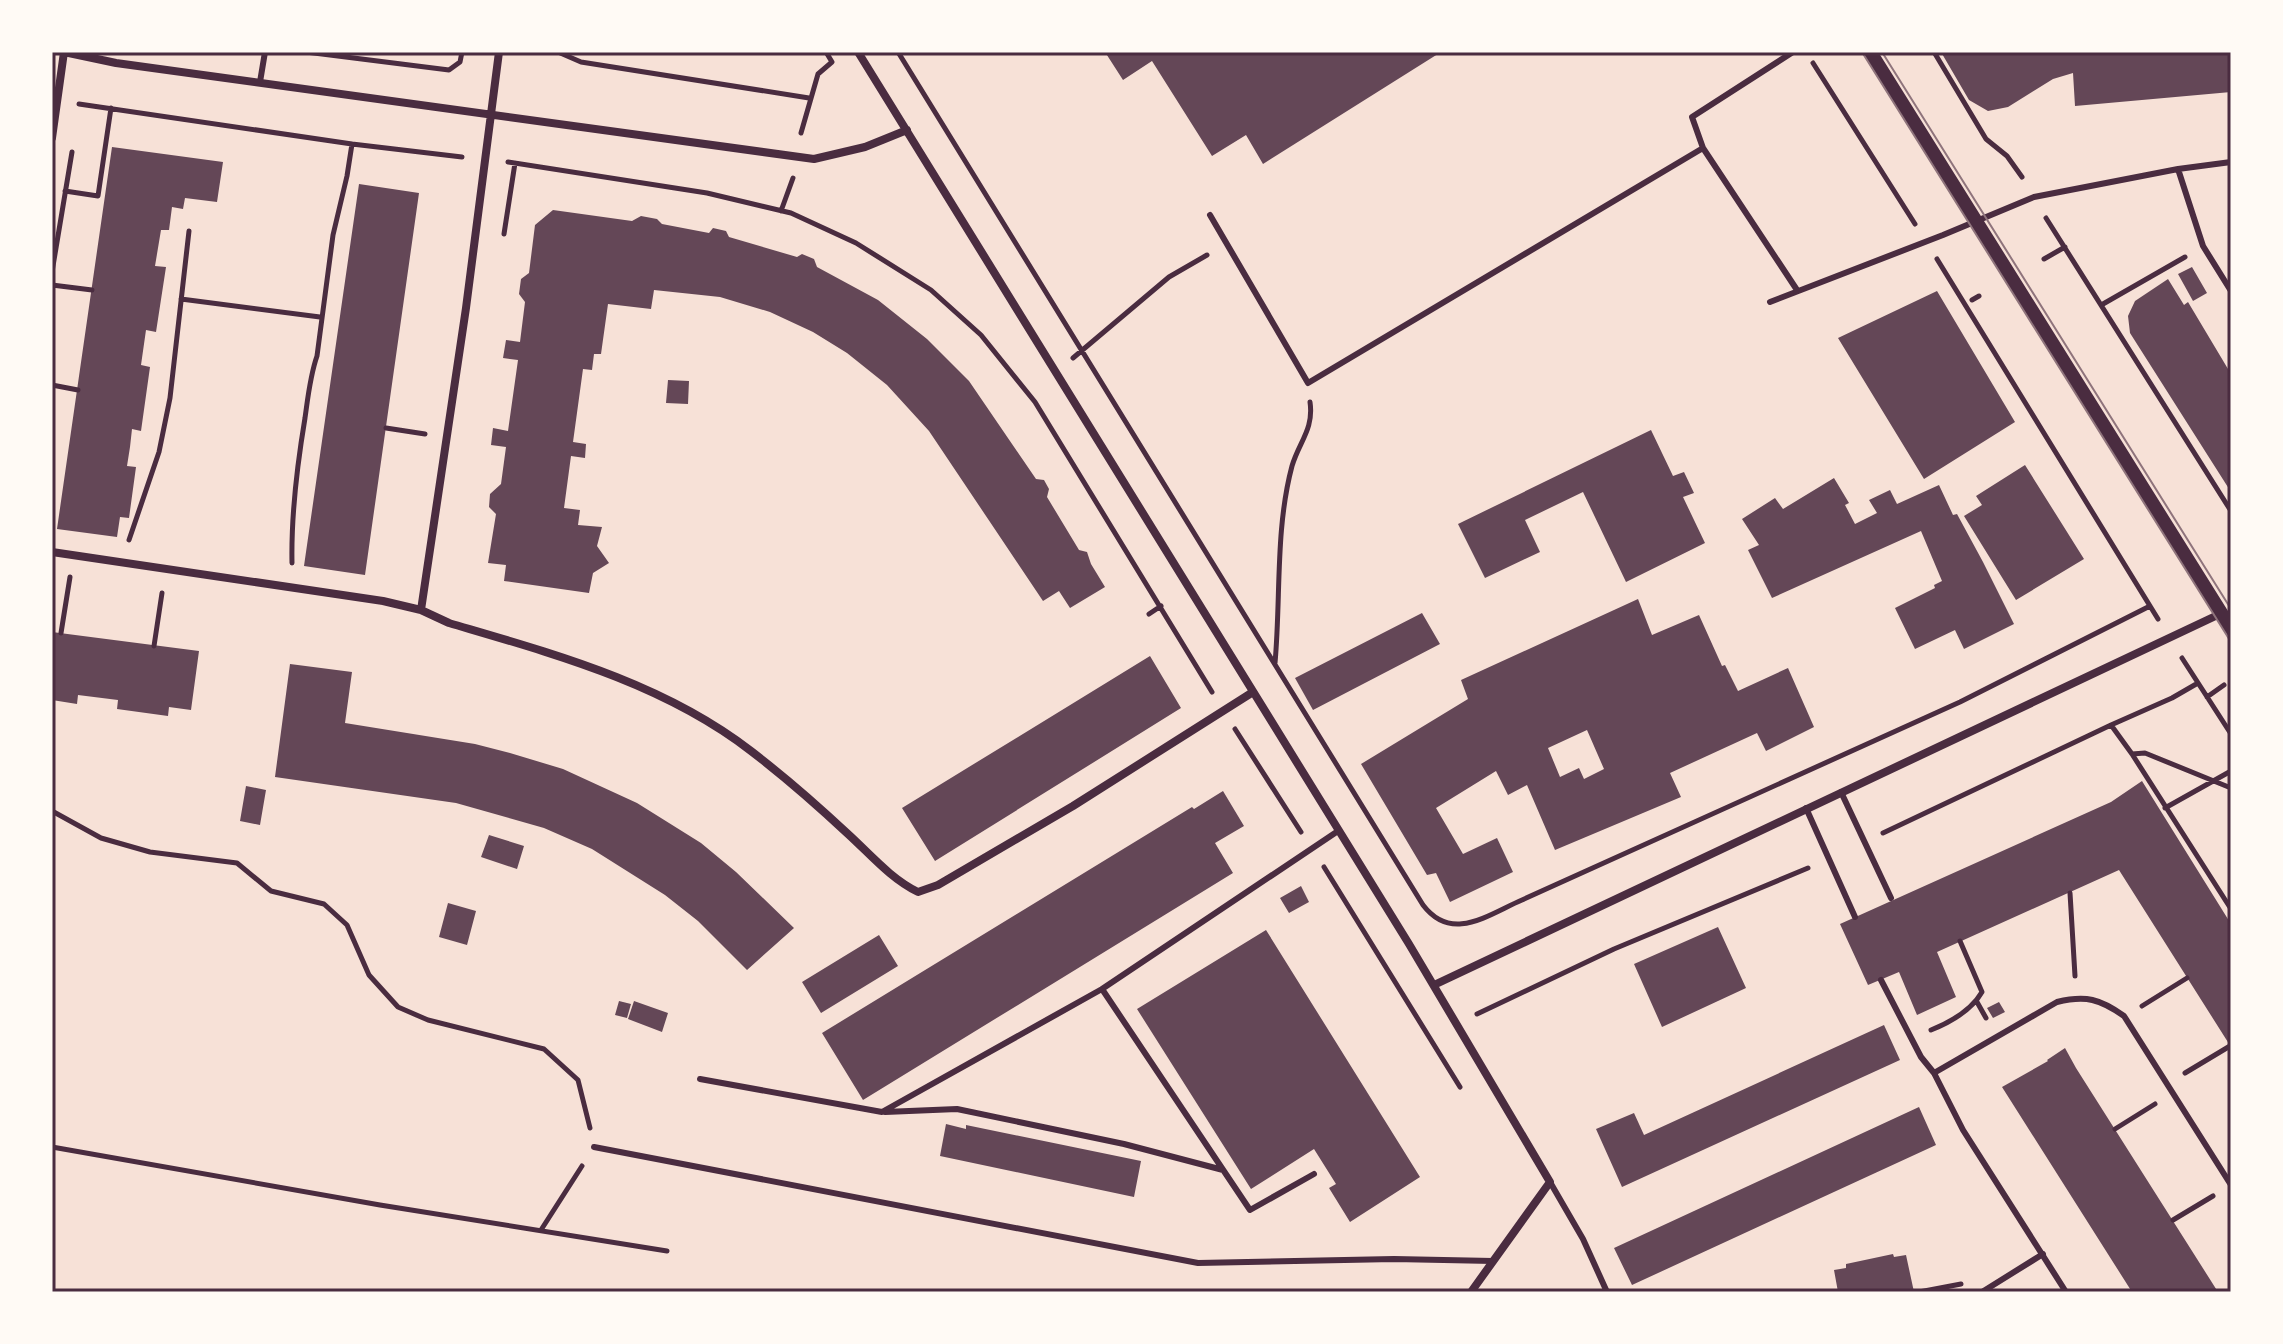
<svg xmlns="http://www.w3.org/2000/svg" width="2283" height="1344" viewBox="0 0 2283 1344" font-family="'Open Sans',sans-serif">
<rect width="100%" height="100%" fill="#f7e1d7"/>
<path fill="#644757" fill-rule="evenodd" d="M1105 52H1441L1263 164 1246 135 1212 156 1152 61 1123 80Z
M1941 52H2231V92L2075 106 2073 73 2053 79 2008 107 1988 111 1969 100Z
M112 147 223 162 217 202 185 198 183 209 172 207 169 230H161L155 266 166 267 156 332 146 330 141 365 150 367 141 431 132 429 130 447 127 466 136 467 129 518 120 517 117 537 57 529Z
M359 184 419 193 365 575 304 566Z
M553 210 632 221 641 216 657 219 662 224 709 233 713 228 726 231 729 237 797 257 802 254 814 259 817 267 878 300 927 339 969 381 1036 479 1044 480 1049 489 1047 497 1079 550 1087 552 1091 564 1105 587 1070 608 1059 591 1043 601 929 431 887 385 847 353 813 332 770 312 720 297 654 290 651 309 608 304 601 354H594L592 370 583 369 573 442 586 444 585 458 571 456 564 508 580 510 578 525 602 527 597 546 609 563 593 573 589 593 504 581 506 565 488 563 496 514 489 507 490 494 501 484 506 447 491 445 493 428 508 431 518 360 503 358 506 340 520 342 525 302 519 294 521 279 529 273 535 225Z
M2192 267 2207 293 2193 301 2178 274Z
M2168 279 2184 305 2188 302 2231 374V492L2130 333 2128 316 2135 301Z
M1937 291 2015 422 1924 479 1838 338Z
M668 380 689 381 688 404 666 403Z
M1651 430 1673 476 1684 472 1694 493 1683 497 1705 543 1626 582 1583 492 1525 520 1540 552 1485 578 1458 524Z
M2025 465 2084 559 2016 600 1964 516 1982 505 1976 496Z
M1834 478 1849 503 1845 505 1855 524 1877 513 1869 500 1890 490 1897 504 1939 485 1953 515 1957 514 1983 562 2014 624 1964 649 1955 630 1915 649 1895 608 1935 588 1934 585 1942 581 1921 531 1772 598 1748 550 1759 545 1742 519 1775 498 1783 509Z
M1638 599 1652 635 1699 615 1722 666 1725 665 1738 691 1788 668 1814 727 1766 751 1757 733 1670 773 1681 797 1555 850 1527 785 1508 795 1496 771 1436 808 1463 854 1497 838 1513 872 1450 902 1436 873 1427 875 1361 764 1468 699 1461 680ZM1587 730 1604 769 1584 779 1579 768 1560 777 1548 748Z
M1422 613 1440 644 1313 710 1295 678Z
M52 632 199 651 191 710 169 707 168 716 117 709 118 700 78 695 77 704 52 700Z
M1150 656 1181 708 935 861 902 808Z
M290 664 352 672 345 723 475 744 510 753 563 769 637 803 701 843 736 872 794 928 747 970 698 921 665 895 592 849 544 828 456 803 275 777Z
M2142 781 2231 924V1047L2119 870 1937 952 1956 997 1917 1015 1899 972 1868 985 1840 924 2111 802Z
M246 786 266 790 260 825 240 821Z
M1223 791 1244 826 1215 843 1233 873 863 1100 822 1033 1192 807 1194 809Z
M489 835 524 846 517 869 481 857Z
M1301 886 1309 902 1289 913 1280 898Z
M448 903 476 911 467 945 439 937Z
M1718 927 1746 988 1662 1027 1634 964Z
M1266 930 1420 1177 1350 1222 1329 1188 1336 1184 1314 1149 1251 1189 1137 1009Z
M879 935 898 966 821 1013 802 982Z
M619 1001 631 1004 627 1018 615 1015Z
M634 1001 668 1013 662 1032 628 1019Z
M1999 1002 2005 1012 1993 1018 1987 1008Z
M1884 1025 1900 1060 1622 1187 1596 1129 1634 1113 1644 1135Z
M2065 1048 2076 1068 2218 1292H2132L2002 1087 2048 1061 2047 1060Z
M1919 1107 1936 1145 1632 1285 1614 1248Z
M946 1124 966 1129V1125L1141 1161 1134 1197 940 1156Z
M1893 1254 1894 1257 1906 1255 1914 1292H1838L1834 1270 1846 1268V1264Z"/>
<g fill="none" stroke-linecap="round" stroke-linejoin="round">
<path stroke="#4a2c40" stroke-width="5" d="M306 52 449 70 460 62 462 52
M558 52 581 62 809 98
M898 52 1423 905C1452 943 1487 915 1522 900L1960 702 2150 606
M1934 52 1986 139 2007 156 2022 177
M1813 63 1915 224
M79 104 352 144 462 157
M801 133 818 74 832 62 826 52
M508 162 707 193 791 213 856 243 931 290 981 335 1035 402 1212 692
M65 191 98 196 111 108
M781 211 793 178
M2046 218 2231 511
M504 234 515 163
M1937 259 2158 619
M2044 259 2065 247
M52 272 72 152
M52 285 92 290
M181 299 320 317
M1972 300 1979 296
M2103 304 2185 257
M1073 358 1169 277 1207 255
M52 385 78 390
M386 428 425 434
M129 540 159 452 170 398 189 231
M292 563C291 514 297 466 305 418 308 397 310 376 317 356L333 235 347 176 352 144
M1149 614 1161 606
M61 633 70 577
M154 646 162 593
M2182 658 2231 734
M1275 663C1281 597 1275 530 1292 466 1299 442 1314 429 1310 402
M2207 697 2224 685
M2111 725 2172 698 2198 683
M1235 729 1301 832
M2132 754 2231 909
M2165 808 2231 771
M52 811 101 838 150 852 237 863 271 891 324 904 347 925 369 975 398 1007 428 1020 544 1049 578 1080 590 1128
M1883 833 2111 725 2132 754 2145 753 2231 788
M1324 867 1460 1087
M2070 893 2075 976
M1977 1002 1986 1018
M2142 1006 2187 978
M1477 1014 1614 949 1808 868
M1931 1030C1951 1022 1971 1011 1982 992L1960 941
M2185 1073 2230 1046
M2115 1129 2155 1104
M52 1147 380 1205 667 1251
M2173 1220 2213 1196
M541 1230 582 1166
M1919 1292 1961 1284"/>
<path stroke="#4a2c40" stroke-width="6" d="M1793 52 1692 117 1703 148 1797 290
M260 82 265 52
M2178 169 2203 246 2231 291
M1210 215 1308 383 1703 148
M1770 302 1943 235 2034 197 2178 169 2231 162
M1841 792 1891 898
M1806 808 1855 917
M1881 980 1921 1057 1934 1073
M1102 989 1250 1210 1314 1174
M700 1079 882 1112 1102 989 1338 831
M885 1112 957 1109 1124 1144 1223 1170
M594 1147 1198 1263 1394 1259 1493 1261
M1550 1182 1583 1239 1607 1292
M1982 1292 2043 1254
M2066 1292 1963 1130 1934 1073 2057 1002C2086 995 2100 999 2124 1016L2231 1185"/>
<path stroke="#4a2c40" stroke-width="8" d="M64 52 116 63 814 159 865 147 907 130
M858 52 1409 944 1550 1182 1471 1292
M52 138 64 52
M52 552 383 601 421 610 449 623C554 654 663 683 751 751 785 777 817 805 848 834 870 854 891 879 918 892L938 885 1073 806 1253 692
M421 610 466 308 499 52
M1434 985 2222 613"/>
<path stroke="#4a2c40" stroke-width="14" d="M1870 52 2231 629"/>
<path stroke="#8f747c" stroke-width="2" d="M1862 52 2231 642
M1882 52 2231 609"/>
</g>
<rect width="2283" height="1344" fill="none" stroke="#fffaf5" stroke-width="108"/>
<rect x="54" y="54" width="2175" height="1236" fill="none" stroke="#4a2c40" stroke-width="3"/>
</svg>
